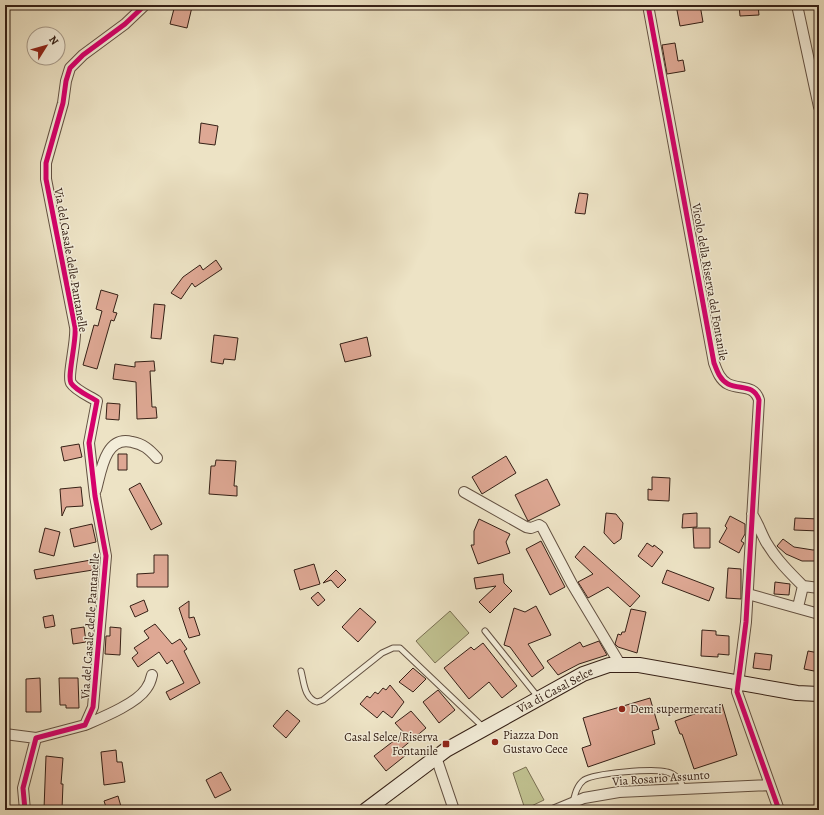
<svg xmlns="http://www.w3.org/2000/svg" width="824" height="815" viewBox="0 0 824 815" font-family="Alegreya,serif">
<rect width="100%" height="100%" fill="#ede3c5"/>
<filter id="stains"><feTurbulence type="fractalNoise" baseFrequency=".005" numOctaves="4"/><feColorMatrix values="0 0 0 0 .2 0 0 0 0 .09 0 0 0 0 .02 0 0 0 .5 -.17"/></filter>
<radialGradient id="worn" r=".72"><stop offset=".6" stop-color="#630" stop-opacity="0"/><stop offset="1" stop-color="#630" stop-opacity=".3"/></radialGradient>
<path fill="#c0c190" stroke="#7a7053" d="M450 611 469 633 435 663 416 641Z
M526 767 544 800 525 809 513 773Z"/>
<path fill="#dea894" stroke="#352016" d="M175 5 192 7 187 28 170 24Z
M676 5H700L703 22 680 26Z
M739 5H758L759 15 740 16Z
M675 43 678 61 683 60 685 71 667 74 662 45Z
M201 123 218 126 215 145 199 143Z
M579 193 588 194 585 214 575 213Z
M216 260 222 269 195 287 192 283 181 299 171 293 183 277 200 265 203 270Z
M101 290 118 295 113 312 117 313 114 321 111 320 97 369 83 365 94 325 98 326 102 311 96 309Z
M154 304 165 305 161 339 151 338Z
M214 335 238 338 235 360 224 359 223 364 211 362Z
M367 337 371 356 345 362 340 344Z
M154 361 155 371H150L152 407H156L157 418 137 419 136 382 113 379 115 364 135 367V362Z
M107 403 120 404 119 420 106 419Z
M79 444 82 457 64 461 61 447Z
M118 454H127V470H118Z
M506 456 516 473 482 494 472 477Z
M216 460 236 461 234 486H237V496L209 494 211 466H215Z
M652 477 670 478 669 501 648 500V489L652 490Z
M547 479 560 505 528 521 515 495Z
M140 483 162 524 151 530 129 489Z
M81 487 83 506 66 507 62 516 60 489Z
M606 513 616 514 623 523 621 539 614 544 604 533Z
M697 513V527L682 528 683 514Z
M730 516 745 524V534L741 541 744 543 739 553 719 542 727 528 725 526Z
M795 518 819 519V531L794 530Z
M479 519 510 534 506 542 510 553 478 564 471 545H474V531Z
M92 524 96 542 74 547 70 529Z
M45 528 60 532 54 556 39 552Z
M693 528H710V548H694Z
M783 539 794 547 813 550 819 549V561H802L786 554 777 546Z
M541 541 565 587 550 595 526 549Z
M647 543 653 547 654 545 663 552 652 567 638 556Z
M584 546 640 596 630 607 608 587 588 598 578 582 593 574 575 557Z
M154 555H168V587H137V574L154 573Z
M91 560 93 570 36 579 34 570Z
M314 564 320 584 300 590 294 570Z
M728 568 741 569V599L726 598Z
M336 570 346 580 338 588 331 580 323 583Z
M667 570 714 588 709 601 662 583Z
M503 574 504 583 512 591 490 613 479 602 496 586 476 589 474 578Z
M775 582 790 584 789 595 774 594Z
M318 592 325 600 318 606 311 598Z
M144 600 148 611 135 617 130 606Z
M189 601V618L194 617 200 635 189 638 179 608Z
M536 606 551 635 528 644 544 668 532 677 510 647 504 645 514 608 525 612Z
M360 608 376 622 358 642 342 627Z
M631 609 646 612 637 653 618 647 615 644 618 634 621 635 622 632H625Z
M53 615 55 626 45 628 43 617Z
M155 624 172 644 180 639 187 649 184 651 200 683 170 700 166 692 184 683 172 660 167 664 159 652 138 667 132 658 138 653 134 648 149 638 144 631Z
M84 627 86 642 73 644 71 629Z
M110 627 121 628 120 655 105 654 106 636H110Z
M702 630 716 631V635L729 636V655L718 654V657L701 656Z
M599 641 607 655 579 664 558 675 547 661 580 642 583 647Z
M483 643 517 686 502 698 489 682 469 699 444 668 471 647 474 650Z
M808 651 819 653V672L804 669Z
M755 653 772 655 770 670 753 668Z
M413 668 426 679 413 692 399 682Z
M40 678 41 712H26V679Z
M59 678H78L79 708H66V705H60Z
M390 685 404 702 392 718 383 711 377 718 360 704 367 696 370 698 375 692 378 694 383 688 386 690Z
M438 690 455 710 439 723 423 702Z
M650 698 659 729 652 731 655 744 588 767 582 748 591 745 583 718Z
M722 704 737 755 694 769 682 734H680L675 721Z
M287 710 300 721 286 738 273 726Z
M411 711 426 728 401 749 406 755 386 771 374 756 404 733 395 723Z
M116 750 117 762H122L125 782 104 785 101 752Z
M46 756 63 758 61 784H63L62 809H44Z
M221 772 231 790 215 798 206 780Z
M118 796 122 810H107L104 801Z"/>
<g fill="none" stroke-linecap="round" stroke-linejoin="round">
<g stroke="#635142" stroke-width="7">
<path id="lane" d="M485 631 538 697
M301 671C304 682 304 698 317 702L323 700 382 653 393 648H400L483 727
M573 802C575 794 577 785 584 780 595 773 654 768 667 772 675 774 681 780 683 788"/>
</g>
<g stroke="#635142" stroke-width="12">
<path id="street" d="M648 5 714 363C717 371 720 380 728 384 740 390 754 384 759 400L746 622 737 692 779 810
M797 5 819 107
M96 490C101 472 105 435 132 442 143 444 149 449 157 458
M464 492 526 527 531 528 539 525 542 527 572 584 620 664
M752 514C758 523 761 533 766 542 776 559 789 572 803 586L798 607
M803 586 819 588
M748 594 819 614
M85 725C101 718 136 704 146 689 149 685 151 680 152 675
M5 734 36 738
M436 757 454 810
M25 810 23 788 36 738 85 725 93 707 106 556 95 496 89 443 97 401C89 396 75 390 71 383 67 376 77 340 75 327L46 179V163L63 103 66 81 70 68 83 55 125 24 145 5
M555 810 584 798 619 792 770 785"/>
</g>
<g stroke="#352016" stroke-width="16">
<path id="secondary" d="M366 810 446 750 583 674 609 665H639L797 693 819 694"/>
</g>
<use href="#lane" stroke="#f3edd9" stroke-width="5"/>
<use href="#street" stroke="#f3edd9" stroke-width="10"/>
<use href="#secondary" stroke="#f3edd9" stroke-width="14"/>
<g stroke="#f3edd9" stroke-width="8">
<path id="cycleway" d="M648 5 714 363C717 371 720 380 728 384 740 390 754 384 759 400L746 622 737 692 779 810
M25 810 23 788 36 738 85 725 93 707 106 556 95 496 89 443 97 401C89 396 75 390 71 383 67 376 77 340 75 327L46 179V163L63 103 66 81 70 68 83 55 125 24 145 5"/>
</g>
<use href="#cycleway" stroke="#d6006c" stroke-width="5"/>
</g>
<g fill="#8f2418" stroke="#f3edd9" stroke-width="1.5">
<circle cx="622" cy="709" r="4"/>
<circle cx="495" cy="742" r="4"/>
<rect x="442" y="740" width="8" height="8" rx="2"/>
</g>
<g text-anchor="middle" stroke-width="3" stroke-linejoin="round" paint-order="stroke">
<g font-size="12" fill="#352016" stroke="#f3edd9">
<text transform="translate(71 260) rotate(80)" y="4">Via del Casale delle Pantanelle</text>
<text transform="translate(710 282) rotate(80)" y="4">Vicolo della Riserva del Fontanile</text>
<text transform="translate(90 626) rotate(-86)" y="4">Via del Casale delle Pantanelle</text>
<text transform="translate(555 690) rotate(-28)" y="4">Via di Casal Selce</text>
<text transform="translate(661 778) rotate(-4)" y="4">Via Rosario Assunto</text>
</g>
<g font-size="12" fill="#352016" stroke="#f3edd9" text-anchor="start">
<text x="630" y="713">Dem supermercati</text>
<text x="503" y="739">Piazza Don<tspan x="503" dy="14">Gustavo Cece</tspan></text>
<text x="438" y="741" text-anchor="end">Casal Selce/Riserva<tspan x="438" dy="14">Fontanile</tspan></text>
</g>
</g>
<rect width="824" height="815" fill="none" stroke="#ede3c5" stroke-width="20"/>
<rect x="6" y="6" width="812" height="803" fill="none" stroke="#352016" stroke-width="2"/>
<rect x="10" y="10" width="804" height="795" fill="none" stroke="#352016"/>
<g transform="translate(46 46) rotate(53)"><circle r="19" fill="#f3edd9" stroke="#a79b8b"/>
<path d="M0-3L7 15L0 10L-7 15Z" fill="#8f2418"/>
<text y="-6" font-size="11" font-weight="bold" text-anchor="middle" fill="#352016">N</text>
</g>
<rect width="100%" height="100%" filter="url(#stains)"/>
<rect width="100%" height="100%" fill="url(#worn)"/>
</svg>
